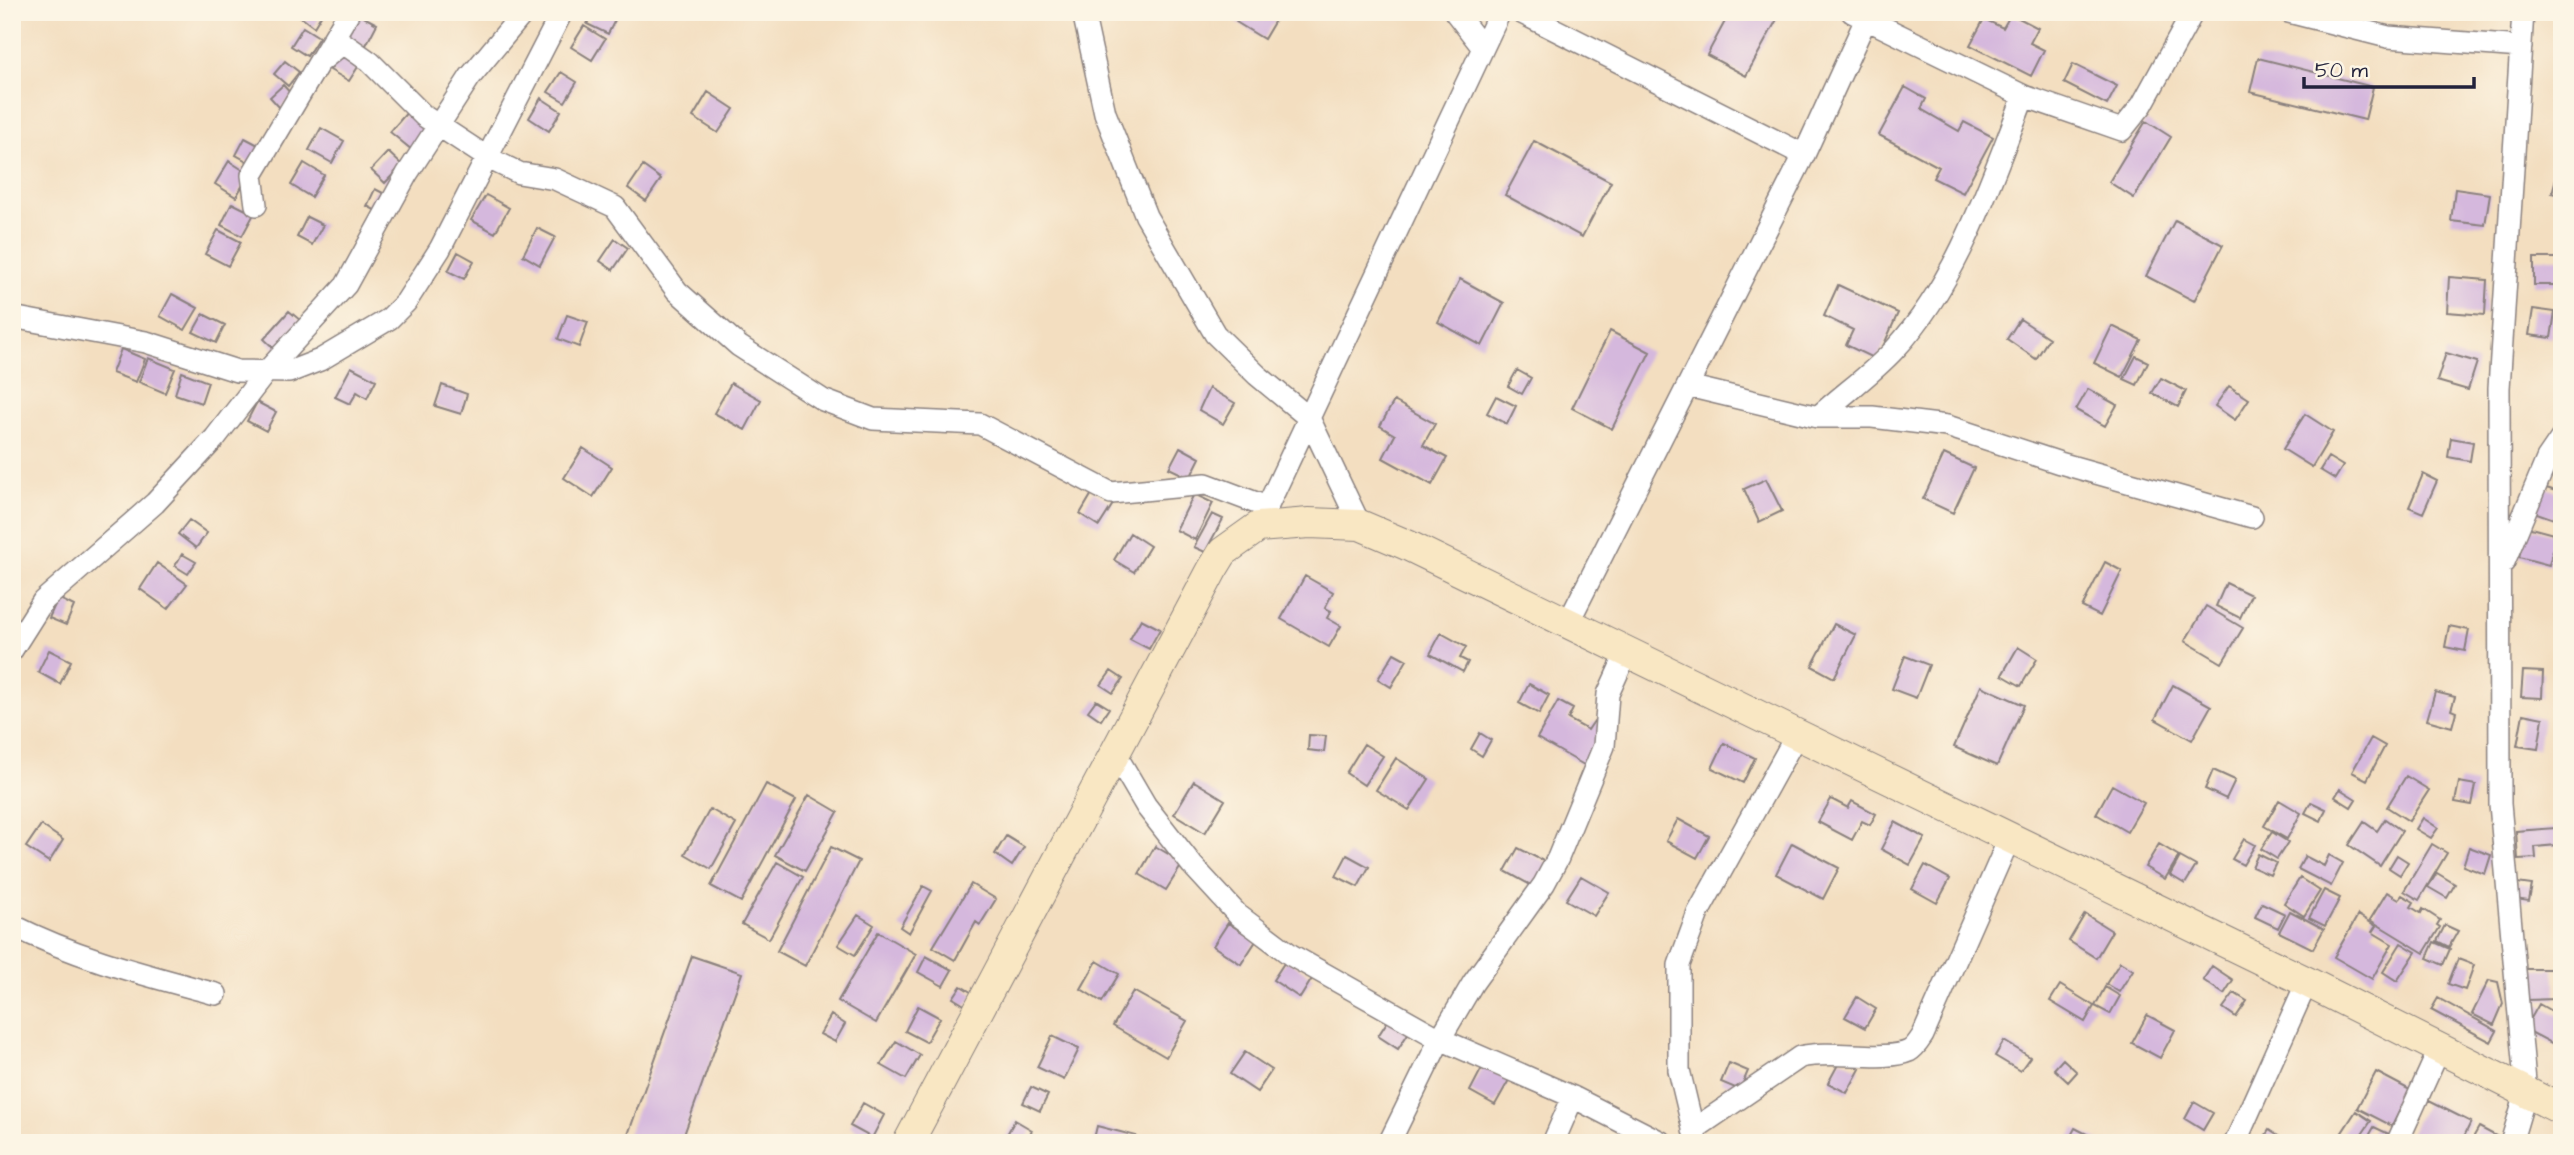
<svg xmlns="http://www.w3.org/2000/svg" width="2574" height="1155" viewBox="0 0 2574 1155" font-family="'Architects Daughter',sans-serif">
<rect width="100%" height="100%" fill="#fcf5e5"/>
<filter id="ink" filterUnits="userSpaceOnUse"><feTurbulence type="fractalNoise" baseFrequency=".0143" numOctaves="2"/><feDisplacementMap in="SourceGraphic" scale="14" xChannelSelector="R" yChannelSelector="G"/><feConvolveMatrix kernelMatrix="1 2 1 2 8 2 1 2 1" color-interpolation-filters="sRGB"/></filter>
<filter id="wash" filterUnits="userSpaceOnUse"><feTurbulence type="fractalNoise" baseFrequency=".00686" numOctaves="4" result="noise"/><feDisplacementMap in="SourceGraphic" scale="28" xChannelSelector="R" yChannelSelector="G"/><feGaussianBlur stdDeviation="1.57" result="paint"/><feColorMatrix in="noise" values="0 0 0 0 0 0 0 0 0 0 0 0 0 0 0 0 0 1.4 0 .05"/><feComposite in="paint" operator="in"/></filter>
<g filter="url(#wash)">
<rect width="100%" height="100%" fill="#f3dec0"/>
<g id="blocks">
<path fill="#d5b8dd" d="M294 12H323L314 27Z
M593 12H619L608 34 587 24Z
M1242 12H1280L1264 39 1236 22Z
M1730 12 1737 15 1738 12H1781L1746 76 1707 55Z
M358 14 377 24 365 47 346 36Z
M2011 14 2038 28 2030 43 2044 50 2031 76 1970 45 1984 19 2003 28Z
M584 26 605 39 592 60 571 47Z
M303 27 319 37 307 56 291 46Z
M342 50 361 62 349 81 330 70Z
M2258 58 2373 87 2365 120 2250 92Z
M285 61 299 72 288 86 274 74Z
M2073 64 2117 86 2107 105 2064 83Z
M561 72 577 82 565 102 548 92Z
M283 85 293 96 280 108 270 97Z
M1905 87 1926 99 1921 109 1959 131 1964 122 1993 137 1963 193 1933 178 1939 167 1879 135Z
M708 92 734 109 718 133 693 117Z
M541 98 561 111 549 131 529 118Z
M409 110 430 129 412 150 390 132Z
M2146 121 2171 137 2134 198 2109 182Z
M321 128 344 141 332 163 309 150Z
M245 138 262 147 252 164 236 155Z
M1534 141 1611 182 1582 237 1505 195Z
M388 152 402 165 385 183 371 170Z
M229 161 249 174 236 197 215 184Z
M304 163 324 175 311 197 291 185Z
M2560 164 2562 165V195L2552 193Z
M643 166 661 179 646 201 628 188Z
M375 189 391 197 382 214 367 206Z
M2455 189 2490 194 2485 225 2451 221Z
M486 195 509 208 495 233 471 220Z
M232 203 254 214 242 236 221 225Z
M307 217 323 225 312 245 297 237Z
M2175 220 2223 245 2194 301 2146 276Z
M537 228 555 237 540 265 523 255Z
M218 230 241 242 228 266 205 254Z
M615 239 628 248 613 270 600 261Z
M458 252 474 261 464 279 448 271Z
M2534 258H2562V285H2534Z
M2449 277 2487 280 2485 315 2447 312Z
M1460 279 1504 303 1482 346 1438 322Z
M1838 285 1898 313 1877 360 1846 345 1853 330 1824 316Z
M172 294 198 308 185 330 160 316Z
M2533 309 2555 312 2551 338 2529 335Z
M289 311 306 325 280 354 264 339Z
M203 314 225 325 216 343 193 332Z
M567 315 588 322 579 347 558 339Z
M2020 319 2049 338 2036 359 2007 339Z
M2112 326 2141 340 2122 377 2094 363Z
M1610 331 1650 352 1612 429 1572 408Z
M121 349 145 359 136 382 112 373Z
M2446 353 2477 362 2468 390 2437 381Z
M2136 356 2148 362 2137 385 2124 379Z
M148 358 175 369 165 393 139 382Z
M351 367 376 380 367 398 357 392 350 404 335 397Z
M1517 370 1531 378 1522 394 1508 386Z
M182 372 208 382 201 403 175 394Z
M2161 378 2186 391 2178 407 2152 393Z
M731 383 761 400 745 430 714 413Z
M442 385 467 394 461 414 435 406Z
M2229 386 2249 399 2235 420 2215 406Z
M1209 388 1235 403 1223 424 1199 410Z
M2088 389 2117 405 2105 426 2076 410Z
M1496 396 1516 406 1507 424 1487 413Z
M1394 401 1435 424 1423 445 1447 458 1432 485 1383 458 1395 435 1380 426Z
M257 402 276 412 266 431 247 421Z
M2305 414 2333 432 2312 467 2283 449Z
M2451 438 2473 442 2470 461 2448 457Z
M1180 447 1200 458 1190 478 1169 468Z
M583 448 612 467 593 497 564 478Z
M1944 454 1974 468 1953 513 1923 499Z
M2328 457 2343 466 2335 479 2320 470Z
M2423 474 2437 481 2423 513 2409 507Z
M1766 479 1782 511 1759 522 1744 489Z
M2540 486 2562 493 2554 519 2531 511Z
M1093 492 1113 504 1099 526 1080 514Z
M1194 494 1213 503 1195 540 1176 530Z
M1212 514 1223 519 1205 552 1194 547Z
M189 520 207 533 196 548 178 534Z
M2527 527 2557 535 2549 565 2519 557Z
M1130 533 1150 546 1134 572 1114 560Z
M182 554 196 562 188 574 175 566Z
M2105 562 2122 571 2100 616 2082 607Z
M157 563 187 584 168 609 140 589Z
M1305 576 1333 592 1325 608 1331 611 1327 618 1341 626 1329 647 1281 619Z
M2226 583 2251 595 2240 618 2216 606Z
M58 598 74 606 66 625 49 618Z
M2206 606 2243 628 2222 663 2185 641Z
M1141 619 1160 629 1149 649 1130 639Z
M1834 624 1856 635 1834 678 1812 666Z
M2449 626 2469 630 2465 651 2445 647Z
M1441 633 1466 647 1460 658 1468 662 1463 672 1430 654Z
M2018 647 2037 659 2021 686 2002 675Z
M49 650 71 661 60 684 38 672Z
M1394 653 1407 660 1391 687 1378 679Z
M1905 656 1929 665 1916 698 1892 689Z
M1111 671 1123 679 1113 693 1101 685Z
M2523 671 2543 672 2542 698 2521 697Z
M1529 684 1549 695 1539 714 1519 703Z
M2173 685 2211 706 2192 740 2155 719Z
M1981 686 2024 705 1997 766 1954 747Z
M2435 692 2455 697 2451 710 2456 712 2452 727 2427 720Z
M1096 700 1109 708 1101 720 1088 711Z
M1558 701 1573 709 1568 719 1588 730 1594 721 1605 727 1584 765 1537 738Z
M2523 714 2543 718 2538 749 2517 746Z
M1480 733 1491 740 1482 756 1471 749Z
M1309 735 1326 736 1324 752 1308 750Z
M2371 738 2385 746 2367 780 2352 772Z
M1724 743 1755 758 1743 783 1712 768Z
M1364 744 1383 756 1364 785 1346 773Z
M1396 758 1429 779 1409 810 1376 790Z
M2213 770 2235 780 2226 799 2205 789Z
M2406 776 2429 790 2409 821 2387 807Z
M1194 781 1225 800 1205 833 1174 814Z
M2459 782 2476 785 2472 805 2455 802Z
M766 784 796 800 741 902 711 886Z
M2112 785 2144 803 2127 832 2096 814Z
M2340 789 2356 799 2351 807 2335 797Z
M809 795 838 812 805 871 775 855Z
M1831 799 1848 808 1852 801 1876 814 1870 825 1862 821 1852 840 1818 822Z
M2279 800 2301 813 2287 839 2264 826Z
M2311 802 2326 809 2321 821 2305 813Z
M710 809 736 824 711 869 685 854Z
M2423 818 2438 828 2431 838 2416 829Z
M1678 819 1709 836 1697 858 1666 841Z
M2385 819 2402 831 2380 866 2349 845 2364 822 2377 831Z
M1895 822 1925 838 1910 865 1881 849Z
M41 825 63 840 49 862 26 847Z
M2556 828 2557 845 2535 847 2536 858 2518 859 2516 831Z
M2272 832 2288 842 2277 859 2261 849Z
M1006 836 1024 847 1012 866 995 854Z
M2244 839 2255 845 2243 865 2232 859Z
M1792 843 1839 868 1823 899 1776 874Z
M2159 844 2179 856 2165 879 2145 867Z
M2432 844 2447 853 2419 900 2404 891Z
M1155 846 1183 863 1166 890 1139 874Z
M831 847 859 861 805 966 777 951Z
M2469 847 2491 855 2485 874 2463 866Z
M1518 848 1551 865 1538 889 1505 871Z
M2258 854 2276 863 2270 875 2252 867Z
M1347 855 1369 867 1358 887 1336 876Z
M2329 855 2343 863 2331 886 2298 869 2305 856 2324 866Z
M2397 855 2408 862 2400 875 2389 868Z
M2180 857 2196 866 2185 884 2170 875Z
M777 862 803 877 769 939 742 924Z
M1925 865 1950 879 1937 903 1912 889Z
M2437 873 2455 884 2447 898 2428 887Z
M1581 876 1609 892 1594 916 1566 900Z
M2300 878 2320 891 2304 916 2284 903Z
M2517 883 2532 885 2529 901 2514 899Z
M971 884 996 899 980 925 976 922 955 960 933 947Z
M923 886 932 891 909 933 900 927Z
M2324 890 2340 898 2325 926 2309 918Z
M2387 892 2399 899 2402 895 2414 902 2411 907 2421 913 2423 909 2440 920 2437 925 2440 927 2424 953 2370 920Z
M2262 903 2285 914 2278 928 2255 917Z
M2290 911 2324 929 2313 949 2279 932Z
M2085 914 2112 931 2096 958 2069 941Z
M858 915 874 925 855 955 838 945Z
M2358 915 2376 926 2372 932 2392 944 2372 979 2334 957Z
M1228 923 1256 941 1241 964 1213 946Z
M2445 925 2458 931 2449 947 2437 941Z
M878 932 916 954 876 1023 838 1001Z
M2434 942 2450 949 2443 965 2427 958Z
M2401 943 2416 952 2397 981 2383 972Z
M692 956 742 973 681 1143H625Z
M926 956 952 970 943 986 918 972Z
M2458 959 2474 965 2465 990 2448 984Z
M1286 960 1313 977 1300 998 1273 980Z
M1097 961 1119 974 1102 1002 1081 989Z
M2120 962 2133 970 2119 992 2106 984Z
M2212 966 2233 980 2224 994 2203 980Z
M2526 969H2554L2556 999 2527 1000Z
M2489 980 2498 982 2503 1004 2494 1025 2472 1014Z
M2060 985 2094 1006 2085 1022 2050 1001Z
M961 986 974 994 966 1006 953 998Z
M2105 987 2120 996 2110 1014 2095 1006Z
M1133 991 1187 1021 1166 1057 1113 1026Z
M2234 993 2247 1001 2236 1017 2223 1008Z
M1857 997 1876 1009 1865 1028 1845 1017Z
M2438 998 2497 1031 2491 1042 2431 1010Z
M2539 1004 2562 1017V1032L2555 1045 2525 1029Z
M918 1006 940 1018 926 1042 905 1031Z
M831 1015 845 1024 835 1042 820 1034Z
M2147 1015 2175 1030 2160 1058 2132 1043Z
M1389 1019 1409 1032 1398 1049 1378 1036Z
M1052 1036 1079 1049 1064 1080 1037 1067Z
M896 1041 920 1055 906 1079 881 1065Z
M2004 1041 2030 1057 2020 1071 1995 1056Z
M1245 1052 1272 1070 1257 1092 1230 1074Z
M1841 1059 1860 1069 1847 1093 1828 1083Z
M2063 1059 2077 1072 2068 1082 2054 1069Z
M1729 1063 1748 1071 1740 1090 1721 1082Z
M1483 1066 1509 1080 1495 1105 1470 1091Z
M2376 1072 2410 1090 2392 1126 2357 1108Z
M1031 1087 1048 1095 1040 1111 1023 1103Z
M2427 1100 2471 1122 2461 1143H2428L2410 1134Z
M2194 1102 2213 1113 2203 1130 2185 1119Z
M863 1103 884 1115 872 1138 850 1126Z
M2356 1111 2371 1121 2356 1143H2348L2339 1137Z
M1015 1120 1032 1130 1025 1143H1013L1005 1138Z
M1097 1126 1136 1136 1135 1143H1093Z
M2374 1127 2391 1135 2387 1143H2365Z
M2479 1127 2509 1143H2470Z
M2075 1128 2104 1143H2067Z
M2269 1130 2289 1143H2261Z"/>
</g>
</g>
<g filter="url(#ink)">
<use href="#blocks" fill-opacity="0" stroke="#8a807e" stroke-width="2"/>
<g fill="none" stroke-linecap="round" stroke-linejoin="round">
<g stroke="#8a807e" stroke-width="24">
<path id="minor" d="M1083 12 1105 113 1146 216 1215 334 1257 375 1309 418 1360 525
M1455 12 1483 48
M1520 12 1804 155
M1852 12 2024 96 2122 130 2142 105 2193 12
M2289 12 2388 37 2521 47
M320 62 343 43 370 62 424 116 488 158 519 173 555 179 615 207 677 291 739 346 823 400 873 419 980 424 1111 493 1206 484 1267 507
M256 205 252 175 349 12
M12 317 146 342 237 371 289 372 320 360 389 319 406 302 440 249 562 12
M1688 386 1818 417H1872L1947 426 2060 463 2252 517
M1818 417C1843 394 1872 374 1895 349 1959 280 1990 182 2024 96
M1261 520 1500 12
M2504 562 2547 459 2562 437
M1568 623 1804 155 1866 19
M12 650 43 601 155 503 215 438 266 372 346 285 407 174 470 77 524 12
M1116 755 1146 806 1192 865 1238 915 1291 955 1440 1039 1573 1097 1663 1143
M12 925C77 958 146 975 216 994
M1693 1130 1800 1057C1832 1049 1884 1062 1909 1051 1915 1048 1919 1041 1923 1035L2010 837
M1696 1141 1679 1070V965L1698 913 1797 734
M1389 1143 1440 1039 1473 983 1544 884 1558 858 1604 746 1608 694 1627 652
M1553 1143 1573 1097
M2235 1143 2307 982
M2397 1143 2440 1048
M2511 1143 2526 1093 2500 804 2499 388 2523 12"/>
</g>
<g stroke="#8a807e" stroke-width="32">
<path id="secondary" d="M908 1143 1212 570 1223 552 1258 527 1309 523 1360 525 1407 545 2307 982 2562 1110"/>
</g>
<use href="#minor" stroke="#fff" stroke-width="21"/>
<use href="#secondary" stroke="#f9e7c3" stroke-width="30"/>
</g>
</g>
<rect width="2574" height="1155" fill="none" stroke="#fcf5e5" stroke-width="42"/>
<path d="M2304 77v10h170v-10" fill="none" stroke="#22223b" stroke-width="3.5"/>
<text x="2315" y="77" font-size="21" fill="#22223b" stroke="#fcf5e5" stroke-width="5" paint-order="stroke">50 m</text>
</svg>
